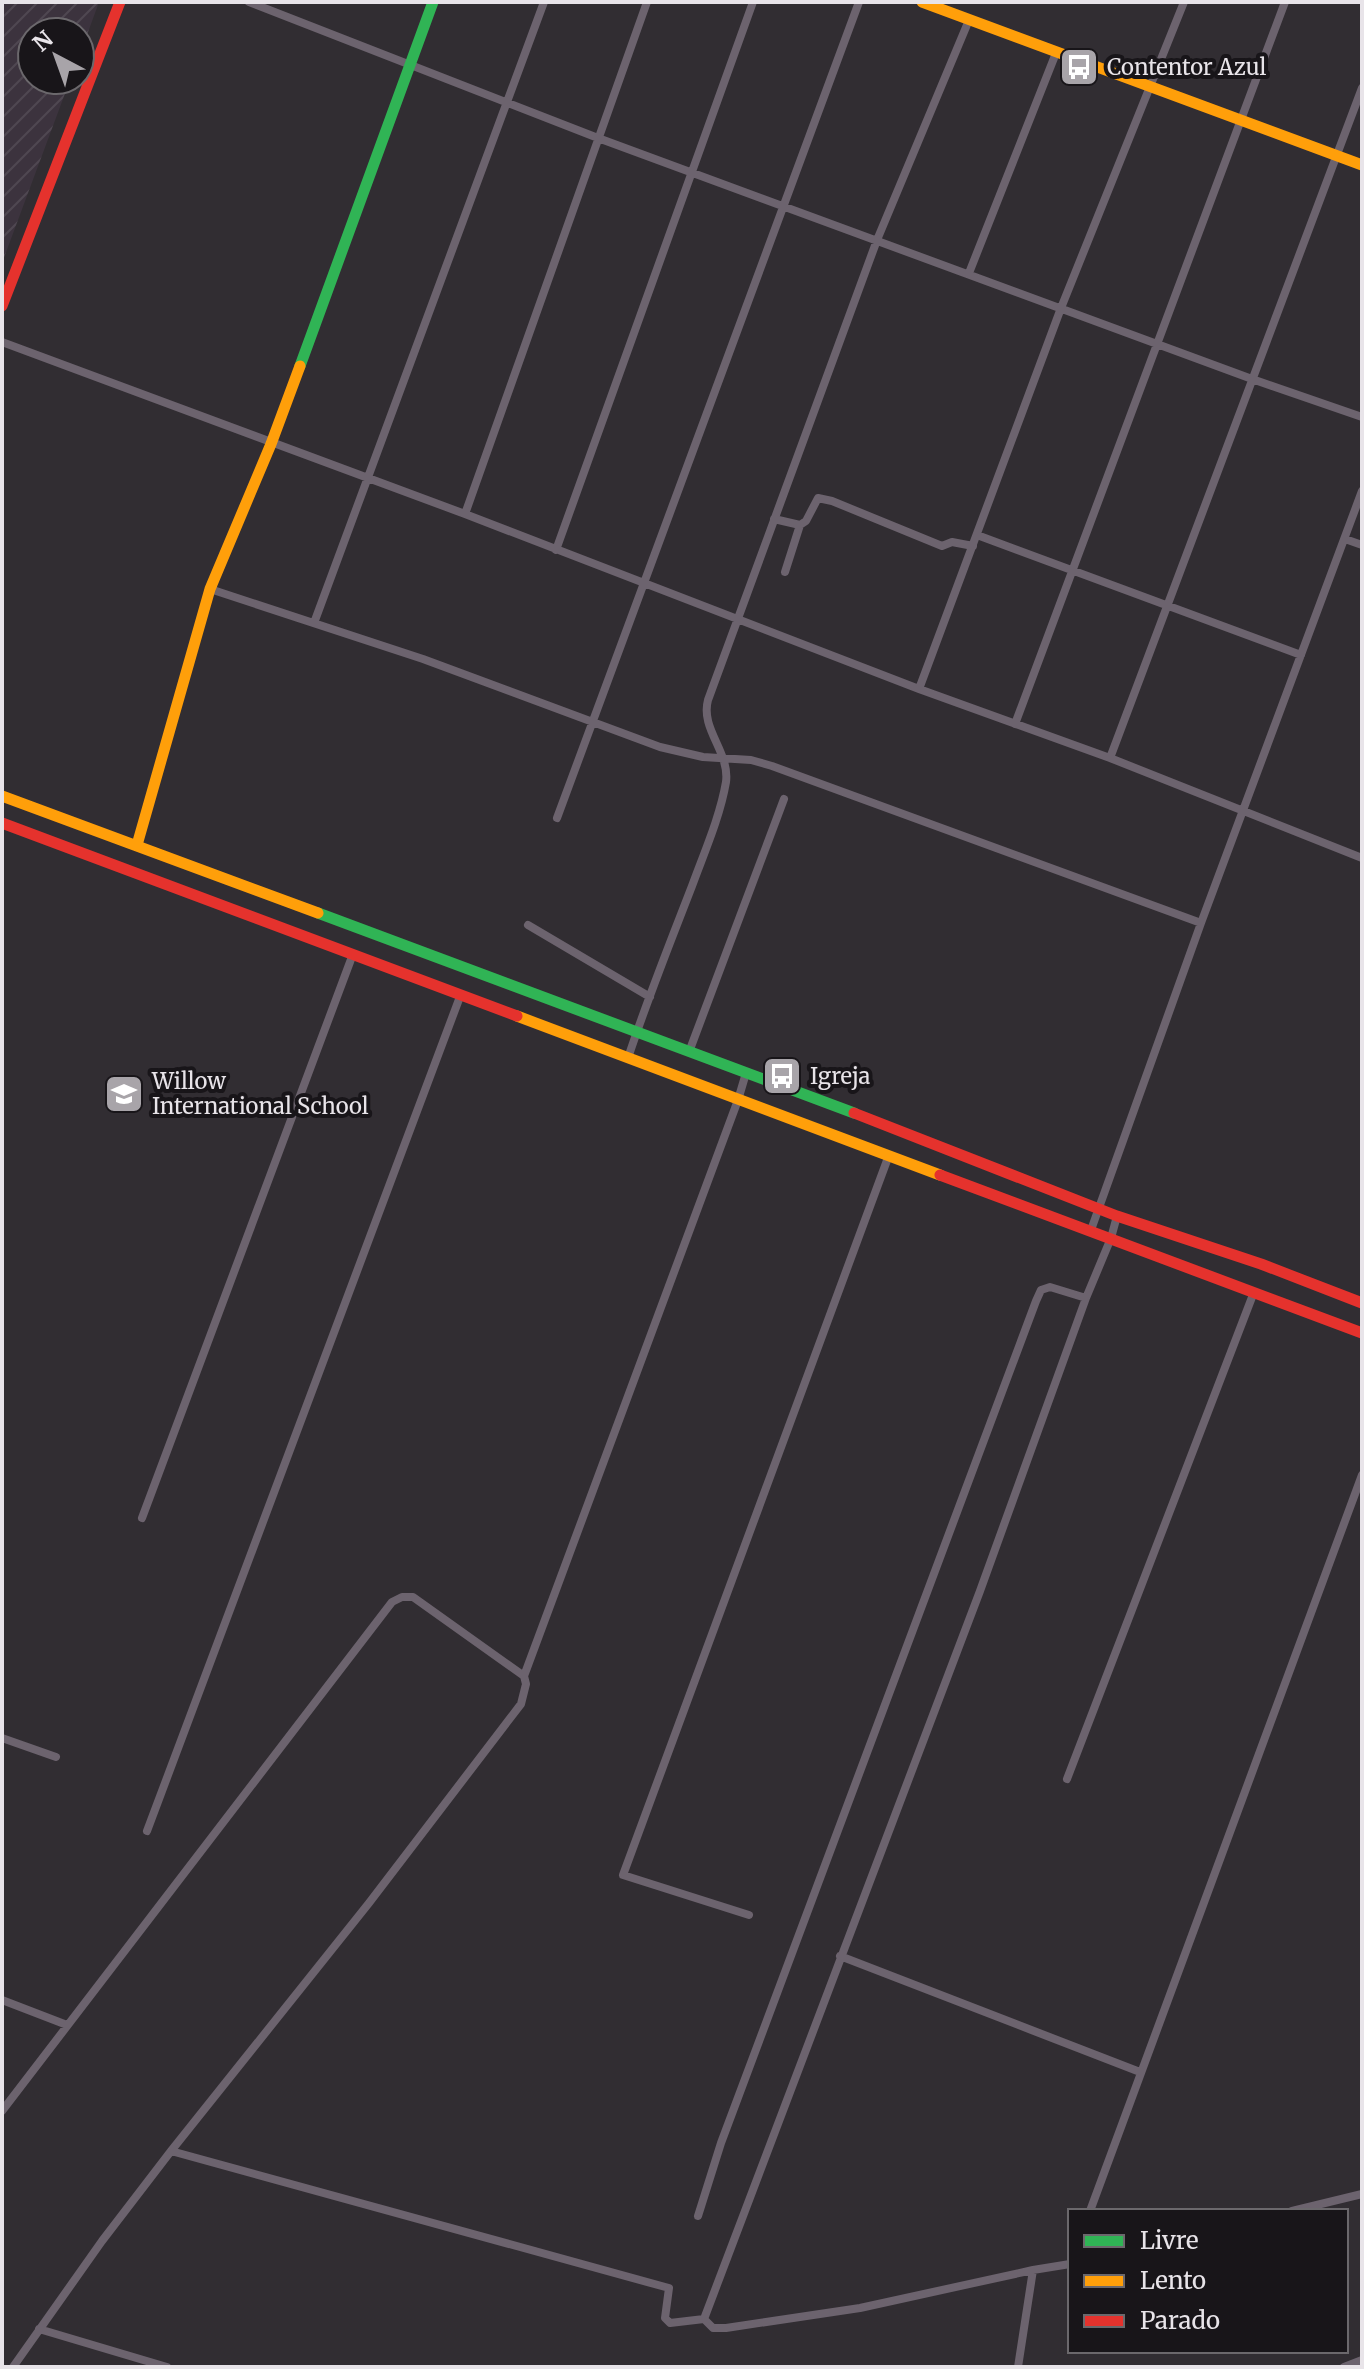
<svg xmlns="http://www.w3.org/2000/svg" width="1364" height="2369" viewBox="0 0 1364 2369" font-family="Merriweather,serif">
<defs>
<pattern id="industrial-furrows" width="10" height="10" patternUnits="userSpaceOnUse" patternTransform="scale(2)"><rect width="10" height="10" fill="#3c333e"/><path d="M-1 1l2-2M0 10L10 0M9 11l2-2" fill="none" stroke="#4f4751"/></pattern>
</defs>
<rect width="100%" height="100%" fill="#312d32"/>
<path fill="url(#industrial-furrows)" d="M2 2H99L80 54V32H32V80H70L2 263Z"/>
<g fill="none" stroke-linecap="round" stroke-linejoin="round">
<path stroke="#6c636e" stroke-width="8" d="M249 2 598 138 1252 379 1362 417
M969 273 1056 53
M2 342 465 514 919 689 1110 758 1362 858
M465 514 647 2
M774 519 800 525 806 521 818 498 832 501 942 546 952 542 973 546
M977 535 1301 655
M1345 539 1362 545
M556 550 753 2
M785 572 800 525
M210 589 423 659 660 747 703 757 751 760 772 766 1201 923
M314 623 544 2
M919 689 1061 308 1184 2
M1015 724 1285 2
M1110 758 1362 88
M557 818 859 2
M528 925 650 997
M689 1052 784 799
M628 1058C647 1000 670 943 692 886 704 853 720 817 726 782 730 752 700 729 708 700L877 240 969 20
M1091 1230 1201 923 1362 491
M142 1518 353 954
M2 1738 56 1757
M1067 1779 1254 1292
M147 1831 461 994
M749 1915 623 1875 889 1155
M840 1956 1140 2072
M2 2000 67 2025
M2 2111 392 1602 402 1597H413L524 1676
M171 2151 669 2288 665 2318 670 2323 704 2319 713 2328H726L860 2308 1033 2270 1070 2264
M1090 2211 1362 1475
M1292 2211 1362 2194
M698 2216 721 2143 1036 1301 1041 1290 1050 1287 1086 1298
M704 2319 980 1591 1086 1298 1111 1238 1117 1216
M39 2329 167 2367
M13 2367 102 2241 171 2151 369 1903 521 1704 526 1684 524 1676 738 1100 746 1073
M1018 2367 1033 2270
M1344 2367 1362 2360"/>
<path stroke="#30b455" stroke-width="11" d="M300 366 433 2
M318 913 854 1113"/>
<path stroke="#ff9f0a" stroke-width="11" d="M922 2 1362 165
M2 796 318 913
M137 845 210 589 271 444 300 366
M517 1016 940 1175"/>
<path stroke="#e5322d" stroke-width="11" d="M2 306 120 2
M2 823 517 1016
M854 1113 1117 1216 1261 1264 1362 1303
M940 1175 1362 1333"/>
</g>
<defs>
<g id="bus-square" transform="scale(2)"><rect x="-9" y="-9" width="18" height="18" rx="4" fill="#a8a4a9" stroke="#181519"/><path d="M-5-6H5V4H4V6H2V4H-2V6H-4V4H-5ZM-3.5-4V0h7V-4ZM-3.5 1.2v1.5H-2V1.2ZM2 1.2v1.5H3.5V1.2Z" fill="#fff"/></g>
<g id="school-square" transform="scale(2)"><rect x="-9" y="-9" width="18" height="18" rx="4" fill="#a8a4a9" stroke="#181519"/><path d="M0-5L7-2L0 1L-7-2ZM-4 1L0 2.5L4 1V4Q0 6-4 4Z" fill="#fff"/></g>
</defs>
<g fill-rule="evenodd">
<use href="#bus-square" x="1079" y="67"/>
<use href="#bus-square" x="782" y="1076"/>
<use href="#school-square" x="124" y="1094"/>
</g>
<g text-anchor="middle" stroke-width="8" stroke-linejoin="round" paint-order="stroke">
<g font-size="22" fill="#e8e4e9" stroke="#181519" text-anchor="start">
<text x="1107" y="75">Contentor Azul</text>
<text x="810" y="1084">Igreja</text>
<text x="152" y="1089">Willow<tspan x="152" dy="25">International School</tspan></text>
</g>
</g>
<rect width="1364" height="2369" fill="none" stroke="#e8e4e9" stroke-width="8"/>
<rect x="1068" y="2209" width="280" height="144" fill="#181519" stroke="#6b686c" stroke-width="2"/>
<rect x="1084" y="2235" width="40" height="12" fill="#30b455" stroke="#6b686c" stroke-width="2"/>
<text x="1140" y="2249" font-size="24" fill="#e8e4e9">Livre</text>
<rect x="1084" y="2275" width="40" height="12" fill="#ff9f0a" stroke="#6b686c" stroke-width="2"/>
<text x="1140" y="2289" font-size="24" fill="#e8e4e9">Lento</text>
<rect x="1084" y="2315" width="40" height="12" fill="#e5322d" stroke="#6b686c" stroke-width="2"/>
<text x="1140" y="2329" font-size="24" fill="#e8e4e9">Parado</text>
<g transform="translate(56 56) rotate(319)"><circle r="38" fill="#181519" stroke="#6b686c" stroke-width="2"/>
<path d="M0-6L14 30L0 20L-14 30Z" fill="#a8a4a9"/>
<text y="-12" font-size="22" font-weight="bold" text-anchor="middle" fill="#e8e4e9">N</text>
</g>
</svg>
